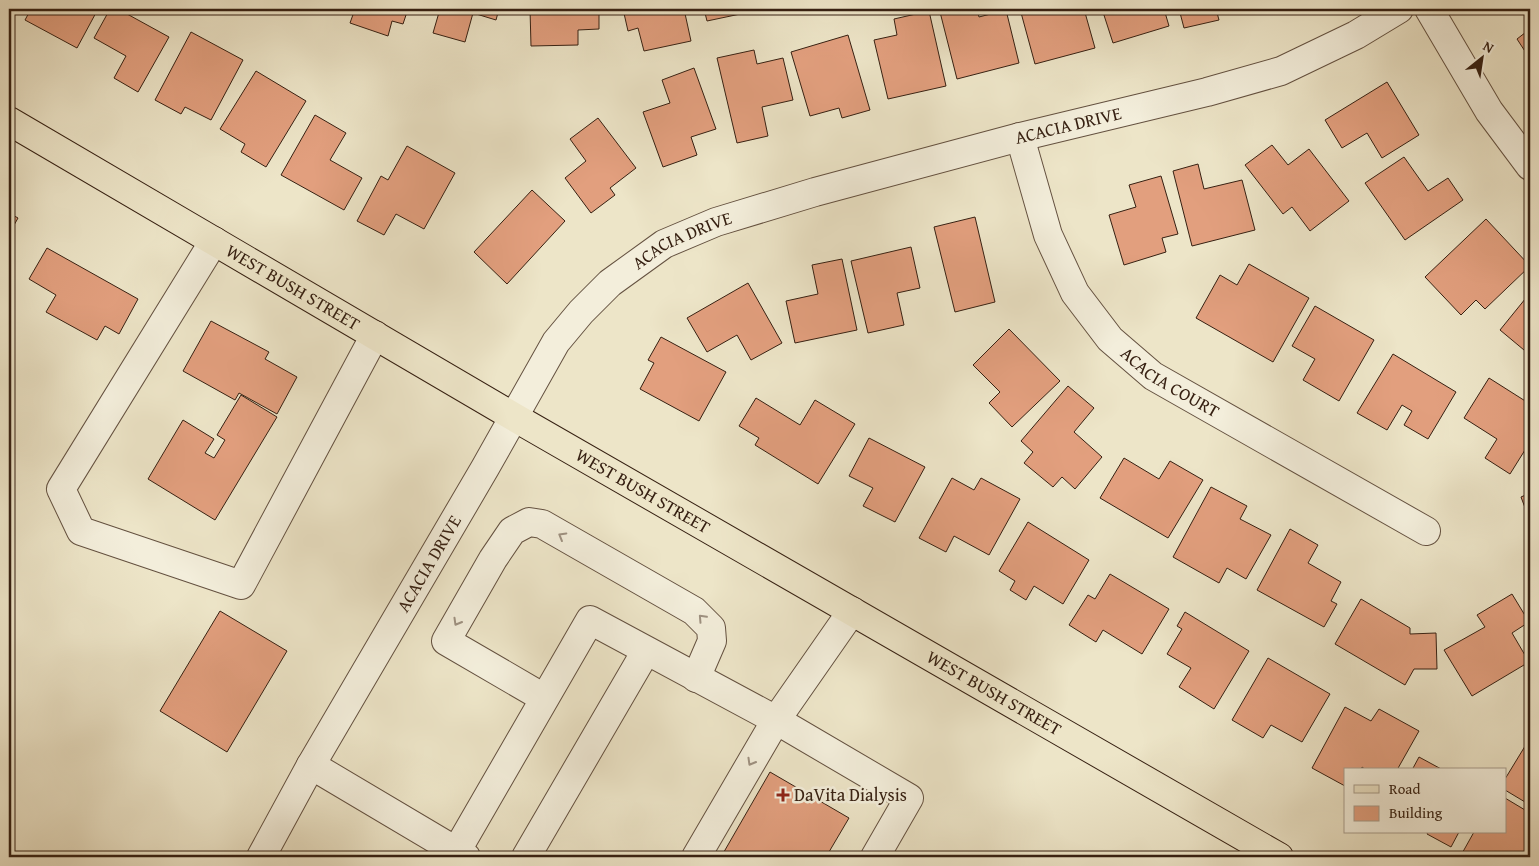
<svg xmlns="http://www.w3.org/2000/svg" width="1539" height="866" viewBox="0 0 1539 866" font-family="'Gentium Book Plus',serif">
<rect width="100%" height="100%" fill="#ede5c8"/>
<filter id="stains"><feTurbulence type="fractalNoise" baseFrequency=".004" numOctaves="4"/><feColorMatrix values="0 0 0 0 .2 0 0 0 0 .09 0 0 0 0 .02 0 0 0 .5 -.17"/></filter>
<radialGradient id="worn" r=".72"><stop offset=".6" stop-color="#630" stop-opacity="0"/><stop offset="1" stop-color="#630" stop-opacity=".3"/></radialGradient>
<path fill="#e29f7e" stroke="#362012" d="M31 9H98L77 48 25 20Z
M110 9H118L169 37 138 92 114 78 126 56 94 38Z
M355 9H422L421 13 408 9 403 24 392 21 388 36 350 23Z
M440 9H499L496 20 473 13 465 42 433 33Z
M530 9H599V29L578 30V45L531 46Z
M623 9H684L691 41 644 51 638 28 628 31Z
M704 9H764L707 21Z
M952 9H977L979 17 1006 10 1019 63 957 79 940 12Z
M1020 9H1084L1095 48 1035 64Z
M1102 9H1164L1169 26 1113 43Z
M1179 9H1216L1219 20 1184 28Z
M929 11 946 86 888 99 874 40 897 35 894 19Z
M1530 29V59L1517 39Z
M191 32 243 60 211 120 185 107 181 114 155 100Z
M848 35 870 110 842 118 839 108 810 116 791 52Z
M754 50 757 64 783 58 793 100 762 107 768 136 737 143 717 58Z
M694 68 716 129 691 137 697 155 663 167 643 112 670 103 662 80Z
M256 71 306 101 266 167 241 152 245 144 220 129Z
M1387 82 1419 135 1382 158 1367 133 1342 148 1325 120Z
M315 115 346 133 330 160 362 178 344 210 281 175Z
M598 118 636 168 610 188 615 195 591 213 565 178 586 161 570 139Z
M1272 145 1288 165 1309 149 1349 201 1310 231 1292 207 1283 214 1245 165Z
M407 146 455 173 424 229 396 214 384 235 357 221 381 176 388 180Z
M1404 157 1428 191 1448 178 1463 200 1405 240 1365 183Z
M1198 164 1204 189 1242 180 1255 230 1192 246 1173 171Z
M1161 176 1178 234 1162 238 1166 252 1124 265 1109 215 1136 207 1129 185Z
M532 190 565 221 507 284 474 252Z
M9 213 18 218 9 234Z
M975 217 995 302 955 312 934 227Z
M1486 219 1530 266 1485 309 1476 300 1461 315 1425 277Z
M911 247 920 288 897 293 904 325 868 333 851 261Z
M47 248 138 299 119 334 105 326 97 340 46 312 56 295 29 279Z
M842 259 857 330 795 343 786 301 818 294 812 265Z
M1249 264 1309 298 1273 362 1196 318 1220 275 1237 285Z
M748 283 782 343 751 360 737 335 707 352 687 318Z
M1530 293V355L1500 330Z
M1315 306 1374 340 1339 401 1303 380 1315 359 1292 346Z
M211 321 269 352 265 359 297 377 277 414 239 393 235 400 183 371Z
M1009 329 1060 381 1012 427 989 403 1000 392 973 365Z
M661 337 726 372 699 421 640 389 654 363 648 360Z
M1393 354 1456 392 1428 439 1404 425 1412 411 1402 405 1387 430 1357 413Z
M1489 378 1530 404V442L1510 474 1485 458 1497 439 1464 418Z
M1068 386 1094 408 1074 432 1102 457 1075 489 1062 477 1053 487 1024 463 1033 452 1021 441Z
M241 395 277 417 215 520 148 479 183 420 214 439 205 453 214 458 225 440 217 435Z
M756 398 800 425 815 400 855 424 818 484 755 445 759 438 739 426Z
M869 438 925 467 895 522 863 506 873 488 849 476Z
M1124 458 1159 479 1170 461 1203 480 1168 538 1100 498Z
M952 478 974 490 981 478 1020 499 989 555 954 536 946 552 919 538Z
M1211 487 1247 506 1240 519 1271 535 1246 579 1227 568 1219 583 1173 557Z
M1530 493V521L1521 497Z
M1028 522 1089 560 1063 604 1034 586 1026 600 1010 590 1015 581 999 571Z
M1290 529 1318 545 1308 563 1341 582 1331 601 1337 604 1324 627 1257 590Z
M1110 574 1169 609 1142 654 1103 630 1096 642 1069 625 1088 595 1095 599Z
M1512 594 1529 622 1512 633 1529 662 1472 696 1444 650 1485 627 1477 615Z
M1361 599 1410 628V634L1436 633 1437 669H1414L1405 685 1335 644Z
M220 611 287 651 227 752 160 711Z
M1185 612 1249 651 1214 709 1179 687 1191 668 1167 654 1182 629 1177 626Z
M1268 658 1330 694 1302 742 1271 725 1263 738 1232 720Z
M1345 707 1371 721 1379 709 1419 731 1397 770H1366L1362 767 1361 770H1345V786L1312 768Z
M1530 738V805L1505 790V779Z
M1419 757 1443 770H1412Z
M770 772 849 818 826 857H721Z
M1505 798 1530 813V857H1460L1474 832H1505Z
M1428 832H1459L1451 847 1427 834Z"/>
<g fill="none" stroke-linecap="round" stroke-linejoin="round">
<g stroke="#645140" stroke-width="30">
<g id="minor">
<path d="M1429 9 1489 111 1530 166"/>
<path id="s1" d="M1020 137 1048 235 1075 293 1110 339 1153 376 1426 531"/>
<path d="M214 241 61 489 81 531 241 585 375 335"/>
<path d="M544 698 446 641 493 559 512 531 529 522 542 524 694 611 711 628 712 641 696 678"/>
<path d="M311 765 466 857"/>
<path d="M456 852 590 620 776 720 909 798 875 857"/>
<path id="s2" d="M261 857 311 765 485 468 556 342 581 312 610 283 664 244 716 222 815 192 1020 137 1207 92 1281 71 1356 35 1399 9"/>
<path d="M526 857 646 651"/>
<path d="M696 857 776 720 852 611"/>
</g>
</g>
<g stroke="#362012" stroke-width="30">
<g id="major">
<path id="s3" d="M9 121 514 417 1279 857"/>
</g>
</g>
<use href="#minor" stroke="#f3eedb" stroke-width="28"/>
<use href="#major" stroke="#ede5c8" stroke-width="28"/>
</g>
<defs><path id="oneway-chevron" d="M-2-3.5L2.5 0L-2 3.5" fill="none" stroke-width="1.6" stroke-linecap="round" stroke-linejoin="round" transform="scale(1.25)"/></defs>
<g stroke="#9e9181">
<use href="#oneway-chevron" transform="translate(562 536) rotate(-150)"/>
<use href="#oneway-chevron" transform="translate(702 618) rotate(-133)"/>
<use href="#oneway-chevron" transform="translate(457 622) rotate(120)"/>
<use href="#oneway-chevron" transform="translate(751 762) rotate(120)"/>
</g>
<path fill="#8f2418" stroke="#f3eedb" stroke-width="2" d="M780.5 787.5h5v5h5v5h-5v5h-5v-5h-5v-5h5z"/>
<g text-anchor="middle" stroke-width="5" stroke-linejoin="round" paint-order="stroke">
<g font-size="18" fill="#362012" stroke="#f3eedb">
<text dy="6" stroke="none"><textPath href="#s2" startOffset="1162">ACACIA DRIVE</textPath></text>
<text dy="6" stroke="none"><textPath href="#s2" startOffset="758">ACACIA DRIVE</textPath></text>
<text dy="6" stroke="none"><textPath href="#s3" startOffset="329">WEST BUSH STREET</textPath></text>
<text dy="6" stroke="none"><textPath href="#s1" startOffset="298">ACACIA COURT</textPath></text>
<text dy="6" stroke="none"><textPath href="#s3" startOffset="734">WEST BUSH STREET</textPath></text>
<text dy="6" stroke="none"><textPath href="#s2" startOffset="338">ACACIA DRIVE</textPath></text>
<text dy="6" stroke="none"><textPath href="#s3" startOffset="1139">WEST BUSH STREET</textPath></text>
</g>
<g font-size="18" fill="#362012" stroke="#f3eedb" text-anchor="start">
<text x="794" y="801">DaVita Dialysis</text>
</g>
</g>
<rect width="1539" height="866" fill="none" stroke="#ede5c8" stroke-width="30"/>
<rect x="10" y="10" width="1519" height="846" fill="none" stroke="#362012" stroke-width="2.5"/>
<rect x="15" y="15" width="1509" height="836" fill="none" stroke="#362012"/>
<rect x="1344" y="768" width="162" height="65" fill="#f3eedb" stroke="#a79c8b"/>
<rect x="1354" y="785" width="25" height="8" fill="#ede5c8" stroke="#a79c8b"/>
<text x="1389" y="794" font-size="15" fill="#362012">Road</text>
<rect x="1354" y="806" width="25" height="15" fill="#e29f7e" stroke="#a79c8b"/>
<text x="1389" y="818" font-size="15" fill="#362012">Building</text>
<g transform="translate(1482 58) rotate(30)" stroke="#f3eedb" stroke-width="4" paint-order="stroke">
<path d="M0-4L9 19L0 12L-9 19Z" fill="#362012"/>
<text y="-8" font-size="14" font-weight="bold" text-anchor="middle" fill="#362012">N</text>
</g>
<rect width="100%" height="100%" filter="url(#stains)"/>
<rect width="100%" height="100%" fill="url(#worn)"/>
</svg>
